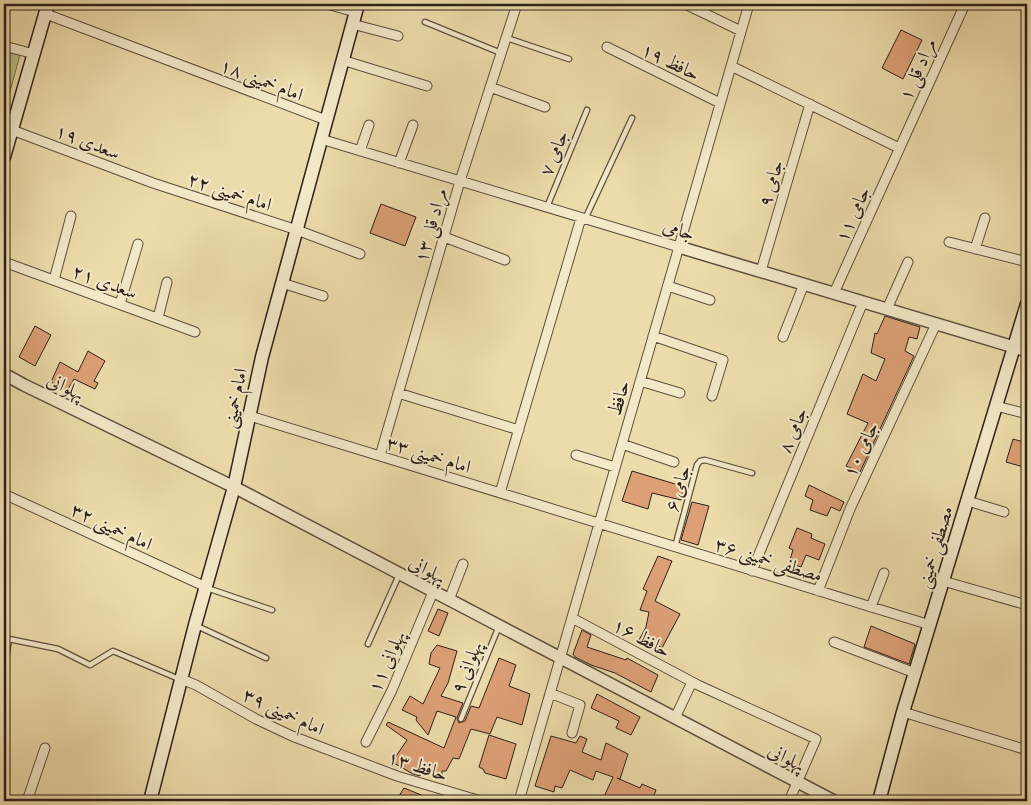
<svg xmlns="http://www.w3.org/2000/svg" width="1031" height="805" viewBox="0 0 1031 805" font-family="'IM FELL Double Pica',Amiri,serif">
<rect width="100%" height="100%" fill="#eddcab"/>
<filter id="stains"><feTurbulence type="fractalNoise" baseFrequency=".004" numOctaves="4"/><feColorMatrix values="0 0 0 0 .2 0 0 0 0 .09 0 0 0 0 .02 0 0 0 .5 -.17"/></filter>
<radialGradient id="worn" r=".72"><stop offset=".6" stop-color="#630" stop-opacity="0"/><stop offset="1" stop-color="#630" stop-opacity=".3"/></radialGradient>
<path fill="#bbbf87" stroke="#747051" d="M4 51 20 55 4 113Z"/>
<path fill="#dda076" stroke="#2d201b" d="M901 30 922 40 903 79 882 68Z
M381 204 416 217 405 246 370 233Z
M885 316 920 327 917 339 909 337 905 351 914 356 860 472 846 466 868 423 847 414 863 374 876 381 885 359 871 353 875 333 877 334Z
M35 326 51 335 35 366 19 357Z
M88 351 105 361 94 381 98 383 95 389 74 379 67 391 51 382 60 362 78 372Z
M1013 439 1027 443V468L1006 462Z
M632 471 685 487 681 500 652 493 648 509 622 501Z
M809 485 844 502 840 511 831 507 827 516 810 510 813 500 805 496Z
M692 502 709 506 698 545 681 540Z
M797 528 812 534 811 538 825 544 819 560 806 555 801 567 789 563 793 550 789 548Z
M658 556 672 561 655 601 680 614 662 648 650 641 646 645 639 640 646 627 649 612 640 610 647 591 643 589Z
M438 609 448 613 439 636 428 631Z
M871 626 915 644 909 664 864 647Z
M582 630 591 635 587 647 626 660 627 658 658 675 651 692 615 673 591 665 575 657 573 654Z
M437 645 457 651 448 683 441 696 463 703 457 718 459 723 465 721 471 706 479 708 499 658 516 665 509 686 530 694 522 725 497 717 490 734 471 729 459 759 453 758 446 771H442V780L423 769 420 776 413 774 392 762 407 740 386 725 388 722 444 748 456 717 437 711 428 735 416 720 417 717 402 710 410 696 423 704 440 668 429 664 431 653Z
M597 694 640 717 631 735 616 728 619 721 591 708Z
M489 735 516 744 506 779 485 773 483 769 479 767Z
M551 736 576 743 580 736 587 739 582 752 601 760 606 743 628 754 620 779 617 778 640 788 642 784 656 790 652 801H602L613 777 596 771 593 780 570 770 562 788 555 786 554 792 535 786Z
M404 788 436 801H396Z"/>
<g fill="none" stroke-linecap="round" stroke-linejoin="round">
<g stroke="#5d4f3f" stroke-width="7">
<path id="service" d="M425 22 501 53
M507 38 569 59
M547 207 587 110
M585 219 632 118
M675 547 697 465 700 461 705 460 752 473
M207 588 272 610
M197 626 266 658
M4 638 58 649 90 665 113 651 179 679
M368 644 399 575
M4 673 9 639
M461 719 499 626"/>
</g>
<g stroke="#5d4f3f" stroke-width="11">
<path id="minor" d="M327 4 355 12
M685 4 741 31
M46 14 326 120
M352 24 398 36
M4 46 34 54
M607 47 720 103
M342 60 427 86
M731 66 899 148
M490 87 545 107
M12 130 153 183 297 230 360 254
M321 139 679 247
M360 151 369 125
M399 163 413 125
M444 237 505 260
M949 242 1027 262
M975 249 985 218
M4 262 195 332
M761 271 810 104
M54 280 71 216
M282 283 323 296
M668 286 710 300
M834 293 965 4
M120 304 138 244
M887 309 908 262
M158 318 167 282
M653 336 723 360 712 396
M783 337 804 284
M640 381 680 393
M398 393 519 430
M996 406 1027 414
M250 416 930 625
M622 444 674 462
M576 455 615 467
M380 456 460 181 517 4
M500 493 581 218
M4 494 206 587
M968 501 1004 512
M752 571 863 302
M943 581 1027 605
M818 591 850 509 936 324
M449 600 463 564
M871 607 884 573
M572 618 698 685 816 739 789 801
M834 642 915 673
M181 679 196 685 256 719 292 736 397 776 481 801
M550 693 580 705 572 733
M903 712 1027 750
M675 718 692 682
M366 742 392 690 433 592
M27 801 45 748
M519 801 749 4"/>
</g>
<g stroke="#5d4f3f" stroke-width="14">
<path id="tertiary" d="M679 247 1027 351
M4 374 24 385 234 487 834 801"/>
</g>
<g stroke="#2d201b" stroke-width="15">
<path id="secondary" d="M4 157 48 4
M150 801 195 625 234 487 262 357 358 4
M879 801 903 712 1027 304"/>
</g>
<use href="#service" stroke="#f3e8c8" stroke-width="4.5"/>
<use href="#minor" stroke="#f3e8c8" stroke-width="9"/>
<use href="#tertiary" stroke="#f3e8c8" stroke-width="11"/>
<use href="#secondary" stroke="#f3e8c8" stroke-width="12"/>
</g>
<g text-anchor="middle" stroke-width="4" stroke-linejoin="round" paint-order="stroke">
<g font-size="19" fill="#2d201b" stroke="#f3e8c8">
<text transform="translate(671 61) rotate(26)" y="7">حافظ ۱۹</text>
<text transform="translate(917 69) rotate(-66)" y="7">مراد قلی ۱</text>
<text transform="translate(262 79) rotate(21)" y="7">امام خمینی ۱۸</text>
<text transform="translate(88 141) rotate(21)" y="7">سعدی ۱۹</text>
<text transform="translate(553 153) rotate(-68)" y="7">جامی ۷</text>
<text transform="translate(770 183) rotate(-74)" y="7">جامی ۹</text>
<text transform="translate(230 191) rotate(18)" y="7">امام خمینی ۲۲</text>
<text transform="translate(852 214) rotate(-66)" y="7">جامی ۱۱</text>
<text transform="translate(430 225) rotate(-74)" y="7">مراد قلی ۱۳</text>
<text transform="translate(679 229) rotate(17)" y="7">جامی</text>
<text transform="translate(105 281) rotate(20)" y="7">سعدی ۲۱</text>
<text transform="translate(66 386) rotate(26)" y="7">پهلوانی</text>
<text transform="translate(234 398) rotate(-78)" y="7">امام خمینی</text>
<text transform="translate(618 398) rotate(-74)" y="7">حافظ</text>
<text transform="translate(792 430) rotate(-68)" y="7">جامی ۸</text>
<text transform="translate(860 449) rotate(-65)" y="7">جامی ۱۰</text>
<text transform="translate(429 454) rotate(17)" y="7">امام خمینی ۳۳</text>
<text transform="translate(677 488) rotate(-73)" y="7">جامی ۶</text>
<text transform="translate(112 526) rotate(25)" y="7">امام خمینی ۳۲</text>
<text transform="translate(934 547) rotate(-73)" y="7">مصطفی خمینی</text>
<text transform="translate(769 559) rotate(17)" y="7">مصطفی خمینی ۳۶</text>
<text transform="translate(428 569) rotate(28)" y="7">پهلوانی</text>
<text transform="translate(642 637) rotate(28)" y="7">حافظ ۱۶</text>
<text transform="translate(386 661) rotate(-66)" y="7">پهلوانی ۱۱</text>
<text transform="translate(466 667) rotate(-68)" y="7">پهلوانی ۹</text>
<text transform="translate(284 711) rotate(25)" y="7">امام خمینی ۳۹</text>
<text transform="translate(787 757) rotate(28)" y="7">پهلوانی</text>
<text transform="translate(418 765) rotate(18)" y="7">حافظ ۱۳</text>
</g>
</g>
<rect width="1031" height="805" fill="none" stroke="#eddcab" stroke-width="20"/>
<rect x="5" y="5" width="1021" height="795" fill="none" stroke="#2d201b" stroke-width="2.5"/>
<rect x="10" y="10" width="1011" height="785" fill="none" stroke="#2d201b"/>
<rect width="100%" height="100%" filter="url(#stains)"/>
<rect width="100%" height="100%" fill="url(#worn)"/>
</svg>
